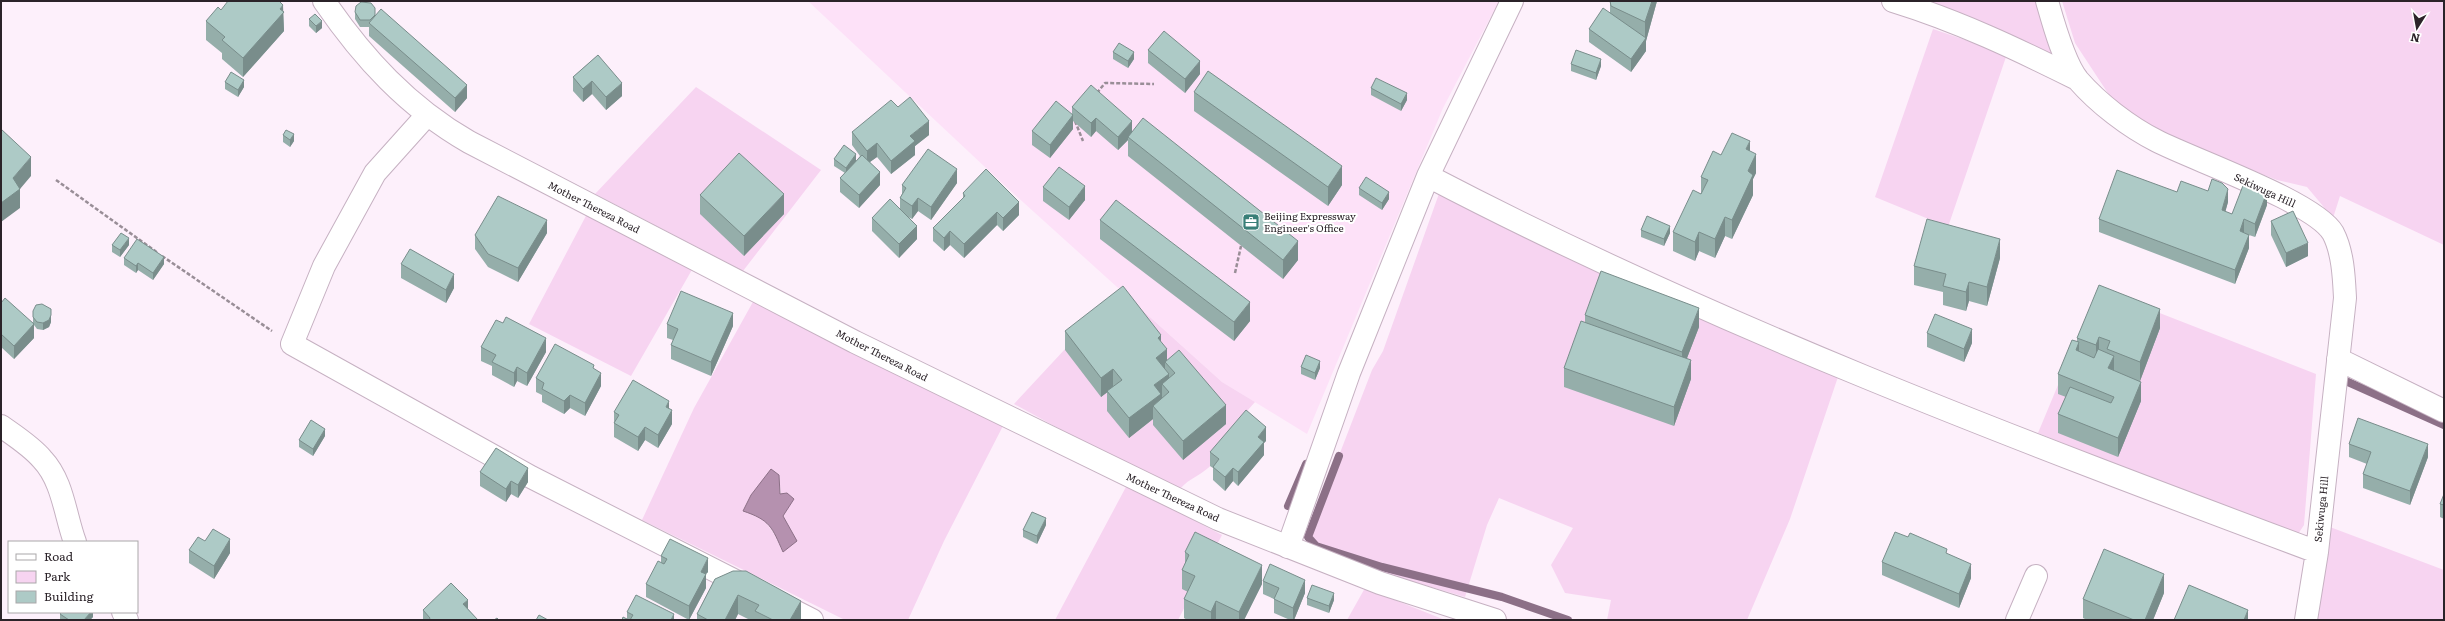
<svg xmlns="http://www.w3.org/2000/svg" width="2445" height="621" viewBox="0 0 2445 621" font-family="Literata,serif">
<rect width="100%" height="100%" fill="#fdf0fb"/>
<path fill="#fde1f8" d="M808 1H1499L1443 108 1307 434 1222 382 1002 183Z"/>
<path fill="#f7d4f1" fill-rule="evenodd" d="M1918 1H2037L2055 58Z
M2062 1H2444V245L2340 196 2333 218 2307 187 2277 180 2178 141 2115 104 2075 43Z
M1933 29 2007 54 1948 227 1875 197Z
M696 87 821 170 743 271 595 194Z
M1441 188 1598 272 1840 371 1790 519 1747 620H1607L1611 600 1565 593 1551 565 1573 528 1499 498 1487 525 1465 597 1361 566 1310 539 1316 515 1372 370 1383 351Z
M588 212 693 268 631 376 529 324Z
M2098 289 2316 374 2304 525 2298 534H2283L2038 433Z
M1120 290 1222 382 1255 402C1237 421 1227 444 1212 464 1204 474 1189 478 1180 489L1127 466 1014 404Z
M754 300 1006 420 944 541 908 620H845L642 520 694 408ZM779 475 783 516V552L775 535 763 518Z
M1127 485 1222 535 1178 620H1055Z
M2322 524 2444 570V620H2318Z
M1365 588 1445 620H1347Z"/>
<path fill="#b591af" stroke="#8c7087" d="M771 469 779 475 780 494 787 493 794 499 783 516 797 541 783 552C772 527 770 520 743 511L751 495Z"/>
<g fill="none" stroke-linecap="round" stroke-linejoin="round">
<path stroke="#8c7087" stroke-width="8" d="M2339 380V378L2444 425
M1339 456 1308 537 1316 546 1382 567 1502 597 1568 620
M1288 506 1306 464"/>
<g stroke="#c6b1c2" stroke-width="24">
<path id="street" d="M1893 1C1958 21 2017 49 2077 79
M2047 1C2053 22 2064 63 2078 80 2098 103 2129 127 2157 141 2194 160 2315 202 2333 233 2343 252 2344 278 2345 298L2317 552 2306 620
M427 115 375 173 324 266 292 344 531 477 812 620
M1428 176C1713 325 2016 439 2317 552
M2338 359 2444 411
M1 426C15 436 31 446 42 459 63 481 65 515 75 542
M1288 547 1349 373 1428 176 1512 1
M123 612 127 620
M2017 620 2036 576"/>
</g>
<g stroke="#c6b1c2" stroke-width="24">
<path id="secondary" d="M324 1C363 58 408 107 469 142L855 342 1218 519 1380 583 1495 620"/>
</g>
<path stroke="#998e97" stroke-width="2.5" stroke-dasharray="4 2" stroke-linecap="butt" d="M1097 93 1105 83 1154 84
M1075 121 1083 141
M56 180 158 253
M162 256 272 331
M1235 273 1241 246"/>
<use href="#street" stroke="#fff" stroke-width="22"/>
<use href="#secondary" stroke="#fff" stroke-width="22"/>
</g>
<path fill="#95aeaa" d="M1610 1H1657L1646 41V51L1631 72 1589 42V29L1610 13Z
M221 10 283 12 284 31 243 77 222 59V53L206 40V21Z
M355 12 375 16 467 98 455 112 369 36V27H360L355 19Z
M309 19 322 28 316 33 309 26Z
M1148 50 1200 74 1185 93 1148 63Z
M1113 52 1134 59 1128 68 1113 59Z
M598 55 622 96 606 110 592 94 583 102 573 91V77Z
M1571 64 1601 66 1596 80 1571 71Z
M225 82 244 87 238 97 225 89Z
M1371 88 1407 100 1401 111 1371 95Z
M1194 92 1342 185 1328 206 1194 111Z
M1072 107 1132 131 1298 260 1283 279 1128 156V140L1118 150 1096 131 1091 137 1073 121V129L1050 158 1032 145V131L1072 114Z
M852 132 929 135 915 146V155L891 174 877 157 870 162 880 185 859 208 840 192V178L845 173 834 166V159L856 161 860 156 852 145Z
M283 135 294 141 290 147 283 142Z
M1750 151 1756 173 1753 179V195L1732 239 1725 236 1715 258 1699 251 1695 261 1673 251V232L1701 193V177L1721 155Z
M957 183 931 220 918 211 912 219 908 217 917 239 899 258 872 231V218L900 209V198L902 194V185Z
M1043 187 1085 200 1069 220 1043 201Z
M1359 188 1389 199 1382 210 1359 195Z
M963 193 1019 215 1003 231 997 225 964 258 950 245 944 251 933 241V228L963 198Z
M700 195 784 214 744 256 700 214Z
M2228 202 2225 212 2232 214 2267 205 2255 237 2249 235V248L2235 284 2099 232V219Z
M1100 220 1250 321 1234 341 1100 239Z
M2271 221 2308 256 2286 267 2271 235Z
M1641 230 1670 233 1664 246 1641 237Z
M547 233 518 282 488 267 475 249V235Z
M112 245H129L120 257 112 252Z
M124 258 164 264 153 280 138 270 136 273 124 265Z
M2000 258 1987 306 1969 301 1966 311 1943 305V292L1914 285V266Z
M401 264 454 288 446 303 401 278Z
M1 290V302L33 323V311L51 322 49 327 43 330 37 329 34 325V338L14 359 1 347Z
M1585 315 1699 327 1687 358 1691 379 1674 426 1564 387V368L1585 323Z
M667 324 733 326 711 376 671 359V345L673 340 667 338Z
M2160 328 2140 381 2141 401 2118 457 2058 433V414L2066 397 2058 394V374L2077 342V338Z
M1065 331 1161 342 1167 361 1226 424 1183 460 1153 425V419L1129 438 1107 411V392L1101 397 1065 350Z
M1927 333 1972 343 1964 362 1927 347Z
M481 347 546 352 527 386 517 381 514 387 492 375V366L481 361Z
M1301 367 1320 368 1315 380 1301 374Z
M594 369 601 386 585 416 570 408 564 414 542 402V395L536 392V378Z
M669 409 672 424 658 448 645 440 638 451 614 437V412Z
M325 436 313 456 299 447V440Z
M1266 441 1264 443V455L1238 486 1233 481 1225 491 1213 480V468L1210 466V452Z
M2349 444 2428 457 2410 505 2363 488V474L2367 464 2349 457Z
M480 472 528 482 518 498 511 494 506 502 480 486Z
M2444 494V519L2440 517V504Z
M1046 525 1037 544 1023 537V530Z
M205 541 230 553 214 579 189 563V550Z
M1185 552 1262 584 1244 620H1187L1184 618V599L1188 592 1182 589V570L1185 564Z
M1947 554 1971 578 1959 608 1882 575V562Z
M661 556 708 572 706 574V588L689 620 646 597V584L661 563Z
M715 579 801 620H750L738 614 735 620H697V614Z
M1263 581 1305 593 1294 620H1290L1274 613V599L1263 594Z
M2164 593 2153 620H2087L2083 618V599Z
M1307 598 1334 600 1329 613 1307 605Z
M468 609 478 620H423V610Z
M93 612V617L90 620H60V614Z
M627 612 674 620H622L627 619Z"/>
<path fill="#798d8b" d="M1652 1H1657L1646 41V51L1631 72V59L1645 38V22Z
M283 5 284 31 243 77V58Z
M322 21V28L316 33V26Z
M1134 52V59L1128 68V61Z
M1601 59V66L1596 80V73Z
M1200 61V74L1185 93V79Z
M244 80V87L238 97V90Z
M592 81V94L583 102V89Z
M622 83V96L606 110V97Z
M467 85V98L455 112V98Z
M1407 93V100L1401 111V104Z
M1073 115V129L1050 158V145Z
M1096 118V131L1091 137V123Z
M929 121V135L915 146V155L891 174V161L910 136Z
M1132 121V134L1128 137V140L1118 150V137Z
M294 134V141L290 147V140Z
M1750 141V160L1746 149Z
M877 143V157L867 164V151Z
M856 154V161L846 175V168Z
M1756 154V173L1753 179V195L1732 239V220L1748 171Z
M31 157V176L20 189V208L1 222V203L13 178Z
M1342 166V185L1328 206V187Z
M957 169V183L931 220V207Z
M880 172V185L859 208V195Z
M1085 186V200L1069 220V207Z
M2228 189V202L2222 224V210Z
M1389 192V199L1382 210V203Z
M2267 192V205L2255 237V224Z
M784 194V214L744 256V236Z
M918 198V211L912 219V206Z
M1019 202V215L1003 231V218Z
M997 212V225L964 258V244Z
M1725 217V236L1715 258V239Z
M2244 219V233L2240 231Z
M547 220V233L518 282V268Z
M917 226V239L899 258V244Z
M1670 226V233L1664 246V239Z
M950 231V245L944 251V238Z
M1699 232V251L1695 261V242Z
M2249 235V248L2235 284V270Z
M129 238V245L120 257V250Z
M2000 239V258L1987 306V287Z
M1298 241V260L1283 279V260Z
M2308 243V256L2286 267V253Z
M164 257V264L153 280V273Z
M138 263V270L136 273V266Z
M454 274V288L446 303V290Z
M1969 282V301L1966 311V292Z
M1250 302V321L1234 341V322Z
M1699 308V327L1682 371V352Z
M2160 309V328L2140 381V362Z
M733 313V326L711 376V362Z
M51 315V322L49 327 43 330V323Z
M34 324V338L14 359V346Z
M1972 329V343L1964 362V349Z
M1161 335V354L1167 349V364L1165 362V370L1156 358 1158 338Z
M2099 337V356L2096 364V345Z
M546 338V352L527 386V373Z
M2079 342V361L2076 350Z
M2114 356V375L2108 368Z
M1691 360V379L1674 426V407Z
M1320 361V368L1315 380V373Z
M517 367V381L514 387V373Z
M1113 369V388L1101 397V378Z
M601 373V386L585 416V403Z
M1169 374V392L1162 384V398L1153 406V419L1129 438V418L1154 385Z
M2141 382V401L2118 457V438Z
M570 395V408L564 414V401Z
M669 401V414L666 407Z
M1226 405V424L1183 460V441Z
M672 410V424L658 448V435Z
M645 427V440L638 451V437Z
M1266 427V441L1264 443V455L1238 486V472L1258 437Z
M325 429V436L313 456V449Z
M2428 444V457L2410 505V491Z
M528 468V482L518 498V485Z
M1233 468V481L1225 491V477Z
M511 481V494L506 502V489Z
M1046 518V525L1037 544V536Z
M230 539V553L214 579V566Z
M708 558V572L706 574V588L689 620V606L701 572Z
M1971 564V578L1959 608V594Z
M1262 565V584L1244 620H1239V612Z
M2164 574V593L2153 620H2145Z
M1305 580V593L1294 620H1293V608Z
M1334 593V600L1329 613V606Z
M738 595V614L735 620H725Z
M468 600V613L463 604Z
M801 601V620H790Z
M1216 601V620H1211V612Z
M2248 610V620H2244Z
M91 612H93V617L90 620H84Z
M674 614V620H671Z"/>
<path fill="#adcac6" stroke="#798d8b" d="M228 1H279L283 5 280 9 284 12 243 58 222 40 225 37 206 21 218 7 221 10Z
M1610 1H1652L1645 22 1611 6Z
M361 2 371 3 375 8V15L370 20H360L355 12 356 6Z
M1603 8 1646 38 1631 59 1589 29Z
M381 9 467 85 455 98 369 23Z
M315 14 322 21 316 26 309 19Z
M1164 31 1200 61 1185 79 1148 50Z
M1119 43 1134 52 1128 61 1113 52Z
M1576 50 1601 59 1596 73 1571 64Z
M598 55 622 83 606 97 592 81 583 89 573 77Z
M1208 71 1342 166 1328 187 1194 92Z
M231 72 244 80 238 90 225 82Z
M1376 78 1407 93 1401 104 1371 88Z
M1091 85 1132 121 1118 137 1096 118 1091 123 1072 107Z
M910 97 929 121 910 136 915 141 891 161 877 143 867 151 852 132 891 100 898 107Z
M1056 101 1073 115 1050 145 1032 131Z
M1143 118 1298 241 1283 260 1128 137Z
M1 129 31 157 13 178 20 189 1 203Z
M286 130 294 134 290 140 283 135Z
M1732 133 1750 141 1746 149 1756 154 1748 171 1753 175 1732 220 1725 217 1715 239 1699 232 1695 242 1673 232 1693 190 1701 194 1708 180 1701 177 1713 151 1721 155Z
M844 145 856 154 846 168 834 159Z
M928 149 957 169 931 207 918 198 912 206 900 198 906 188 902 185Z
M739 153 784 194 744 236 700 195Z
M862 155 880 172 859 195 840 178Z
M1059 167 1085 186 1069 207 1043 187Z
M986 169 1019 202 1003 218 997 212 964 244 950 231 944 238 933 228 965 196 963 193Z
M2117 170 2177 192 2181 181 2208 191 2212 179 2222 183 2228 189 2222 210 2232 214 2244 183 2267 192 2255 224 2244 219 2240 231 2249 235 2235 270 2099 219Z
M1366 177 1389 192 1382 203 1359 188Z
M498 196 547 220 518 268 488 254 475 235Z
M890 199 917 226 899 244 872 218Z
M1116 200 1250 302 1234 322 1100 220Z
M2293 211 2308 243 2286 253 2271 221Z
M1647 216 1670 226 1664 239 1641 230Z
M1927 219 2000 239 1987 287 1969 282 1966 292 1943 286 1946 274 1914 266Z
M121 233 129 238 120 250 112 245Z
M137 239 164 257 153 273 138 263 136 266 124 258Z
M410 249 454 274 446 290 401 264Z
M1601 271 1699 308 1682 352 1585 315Z
M2099 285 2160 309 2140 362 2107 349 2110 341 2099 337 2096 345 2077 338Z
M1123 286 1161 335 1158 338 1167 349 1156 358 1169 374 1154 385 1161 394 1129 418 1107 391 1122 380 1113 369 1101 378 1065 331Z
M681 291 733 313 711 362 671 345 678 329 667 324Z
M5 298 34 324 14 346 1 334V303Z
M42 304 51 309V315L49 320 43 323 37 322 33 317V311L36 305Z
M1935 314 1972 329 1964 349 1927 333Z
M506 317 546 338 527 373 517 367 514 373 492 362 496 355 481 347 496 320 503 323Z
M1581 321 1691 360 1674 407 1564 368Z
M2072 340 2079 342 2076 350 2094 358 2098 349 2114 356 2108 368 2141 382 2118 438 2058 414 2070 387 2111 403 2114 397 2058 374Z
M555 344 594 365 593 368 601 373 585 403 570 395 564 401 542 389 544 383 536 378Z
M1179 350 1226 405 1183 441 1153 406 1169 392 1162 384 1175 373 1165 362Z
M1306 355 1320 361 1315 373 1301 367Z
M633 380 669 401 666 407 672 410 658 435 645 427 638 437 614 423 619 415 614 412Z
M1246 410 1266 427 1258 437 1264 442 1238 472 1233 468 1225 477 1213 467 1219 459 1210 452Z
M2358 418 2428 444 2410 491 2363 474 2371 452 2349 444Z
M311 420 325 429 313 449 299 440Z
M496 448 528 468 518 485 511 481 506 489 480 472Z
M2444 494V505L2440 504Z
M1032 512 1046 518 1037 536 1023 530Z
M213 529 230 539 214 566 189 550 198 537 205 541Z
M1195 532 1262 565 1239 612 1216 601 1211 612 1184 599 1195 576 1182 570 1189 555 1185 552Z
M1895 532 1908 537 1910 533 1947 549 1946 553 1971 564 1959 594 1882 562Z
M670 539 708 558 701 572 706 574 689 606 646 584 658 561 664 564 667 559 661 556Z
M2104 549 2164 574 2145 620H2134L2083 599Z
M1270 564 1305 580 1293 608 1274 599 1279 588 1263 581Z
M733 571H746L801 601 790 620H773L755 611 759 605 738 595 725 620H708L697 614 715 579Z
M451 583 468 600 463 604 478 620H429L430 618 423 610Z
M1312 585 1334 593 1329 606 1307 598Z
M2189 585 2248 610 2244 620H2174Z
M636 595 674 614 671 620H630L633 615 627 612Z
M62 612H91L84 620H69L60 614Z
M539 615 548 620H536Z
M623 617 629 620H622Z
M497 618 499 620H494Z"/>
<defs>
<g id="office-square" transform="scale(0.9)"><rect x="-9" y="-9" width="18" height="18" rx="4" fill="#397f77" stroke="#fff"/><path d="M-6-3h4V-5.5h4V-3h4V5H-6ZM-1-4.5V-3h2v-1.5ZM-6 0V1H6V0Z" fill="#fff"/></g>
</defs>
<g fill-rule="evenodd">
<use href="#office-square" x="1251" y="222"/>
</g>
<g text-anchor="middle" stroke-width="4" stroke-linejoin="round" paint-order="stroke">
<g font-size="10" fill="#2b2329" stroke="#fff">
<text transform="translate(2265 190) rotate(25)" y="4">Sekiwuga Hill</text>
<text transform="translate(594 207) rotate(27)" y="4">Mother Thereza Road</text>
<text transform="translate(882 355) rotate(27)" y="4">Mother Thereza Road</text>
<text transform="translate(1173 497) rotate(25)" y="4">Mother Thereza Road</text>
<text transform="translate(2321 509) rotate(-84)" y="4">Sekiwuga Hill</text>
</g>
<g font-size="10" fill="#2b2329" stroke="#fff" text-anchor="start">
<text x="1264" y="220">Beijing Expressway<tspan x="1264" dy="12">Engineer's Office</tspan></text>
</g>
</g>
<rect width="2445" height="621" fill="none" stroke="#2b2329" stroke-width="4"/>
<rect x="8" y="541" width="130" height="72" fill="#ffffff" stroke="#aaa7a9"/>
<rect x="16" y="554" width="20" height="6" fill="#ffffff" stroke="#aaa7a9"/>
<text x="44" y="561" font-size="12" fill="#2b2329">Road</text>
<rect x="16" y="571" width="20" height="12" fill="#f7d4f1" stroke="#aaa7a9"/>
<text x="44" y="581" font-size="12" fill="#2b2329">Park</text>
<rect x="16" y="591" width="20" height="12" fill="#adcac6" stroke="#aaa7a9"/>
<text x="44" y="601" font-size="12" fill="#2b2329">Building</text>
<g transform="translate(2417 28) rotate(191)" stroke="#ffffff" stroke-width="3" paint-order="stroke">
<path d="M0-3L7 15L0 10L-7 15Z" fill="#2b2329"/>
<text y="-6" font-size="11" font-weight="bold" text-anchor="middle" fill="#2b2329">N</text>
</g>
</svg>
